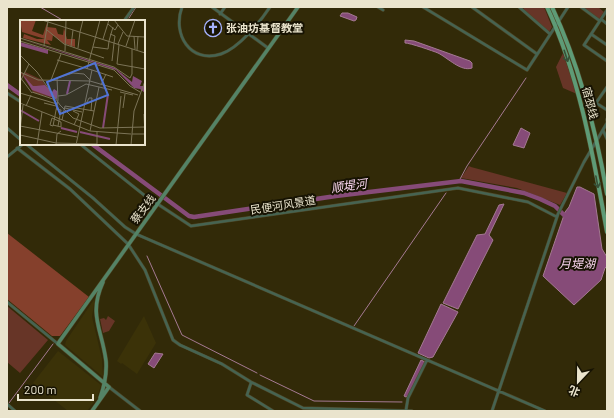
<svg xmlns="http://www.w3.org/2000/svg" width="614" height="418" viewBox="0 0 614 418" font-family="Barlow,'Noto Sans SC',sans-serif">
<rect width="100%" height="100%" fill="#322a08"/>
<path fill="#3b3208" d="M95 298 92 317 102 359 103 377 65 345 66 341Z
M144 316 156 343 137 374 122 363 121 364 117 361Z
M58 351 101 385 97 398 87 411H68L33 383Z"/>
<path fill="#673527" d="M525 7H544L552 27 549 32 523 9Z
M583 7H598L604 12 599 19Z
M563 53 577 94 563 88 556 67Z
M469 166 471 167 567 193 560 205 517 188 461 178Z
M7 306 48 340 20 373 7 362Z
M108 316 115 321 109 331 103 333 100 319 104 318 106 320Z"/>
<path fill="#85402c" d="M7 233 89 297 60 336H52L7 299Z"/>
<path fill="#864b78" stroke="#a47992" d="M342 13H348L357 17 356 20 354 21 340 16Z
M405 40 414 41 470 61 472 63V68C461 72 448 58 438 53 433 51 410 43 405 43Z
M521 128 530 133 524 148 513 145Z
M577 187H580L594 194 602 249 607 257V266L605 268 601 280 574 305 543 276 565 212 569 207Z
M504 204 489 235 493 240 458 309 443 303 477 235 485 234 499 205Z
M441 304 458 312 433 357 429 358 418 353Z
M155 353 163 354 154 368 148 364Z
M421 360 425 362 408 396 406 397 404 396Z"/>
<g fill="none" stroke-linecap="round" stroke-linejoin="round">
<path stroke="#a47992" stroke-width="1" d="M40 7 64 21
M129 18 136 7
M459 181 467 166 526 78
M147 256 182 335 257 373
M354 326 446 193
M260 375 314 401 402 402
M9 403 53 344"/>
<path stroke="#864b78" stroke-width="4.5" d="M7 85 21 95
M92 144 189 216 194 217 336 196 461 181 524 193 540 199 555 206 567 218"/>
<g stroke="#4f4828" stroke-width="3.5">
<path id="street" d="M182 7C172 34 190 64 221 54 239 48 260 22 270 7
M212 7 268 48
M378 7 383 10
M423 7 527 70 568 7
M472 7 537 54
M519 7 550 34
M581 7 600 21
M607 10 584 45 607 61
M220 14 225 7
M601 19 607 24
M124 21 134 7
M591 34 607 45
M607 87 596 103 607 110
M7 93 21 102
M607 119V121
M7 128 21 140
M603 130 607 139
M26 144 93 198 125 227 136 234 545 411
M80 144 144 195 191 226 458 188 528 202 557 217
M17 148 70 189 128 244 145 270 173 340 180 345 222 364 251 382 303 408 412 411
M7 157 23 144
M7 302 58 344
M251 383 247 395 273 411
M109 387 140 411
M7 404 15 411
M406 410 408 398 427 360
M492 411 558 214 584 162 607 123"/>
</g>
<g stroke="#4f4828" stroke-width="4.5">
<path id="secondary" d="M100 398C104 387 107 374 106 361 102 329 88 315 103 282
M92 411 109 387 58 344 59 342 298 7"/>
</g>
<g stroke="#4f4828" stroke-width="5">
<path id="primary" d="M547 7C580 78 593 155 607 232
M552 7C580 67 596 130 607 194"/>
</g>
<use href="#street" stroke="#466351" stroke-width="2.5"/>
<use href="#secondary" stroke="#548366" stroke-width="3.5"/>
<use href="#primary" stroke="#5e9b76" stroke-width="4"/>
</g>
<defs><path id="oneway-shaft" d="M-6 0H5M1.5-3L5.5 0L1.5 3" fill="none" stroke-width="1.6" stroke-linecap="round" stroke-linejoin="round"/></defs>
<g stroke="#375037">
<use href="#oneway-shaft" transform="translate(566 56) rotate(72)"/>
<use href="#oneway-shaft" transform="translate(597 182) rotate(79)"/>
</g>
<defs>
<g id="church-ring" transform="scale(0.9)"><circle r="9.5" fill="#171303" stroke="#a5b1fc" stroke-width="1.5"/><path d="M-1.2-6h2.4v3.5h3.3v2.4h-3.3V6h-2.4V-.1h-3.3v-2.4h3.3Z" fill="#a5b1fc"/></g>
</defs>
<g fill-rule="evenodd">
<use href="#church-ring" x="213" y="28"/>
</g>
<g text-anchor="middle" stroke-width="4" stroke-linejoin="round" paint-order="stroke">
<g font-size="11" font-weight="bold" fill="#eae4cd" stroke="#171303" text-anchor="start">
<text x="226" y="32">张油坊基督教堂</text>
</g>
<g font-size="11" fill="#eae4cd" stroke="#171303">
<text transform="translate(590 103) rotate(76)" y="4">宿邳线</text>
<text transform="translate(283 205) rotate(-9)" y="4">民便河风景道</text>
<text transform="translate(143 209) rotate(-53)" y="4">蔡支线</text>
</g>
<g font-size="12" font-style="italic" fill="#f9d5ef" stroke="#171303">
<text transform="translate(349 186) rotate(-8)" y="4">顺堤河</text>
<text x="577" y="268">月堤湖</text>
</g>
</g>
<g transform="translate(20 20)">
<rect width="125" height="125" fill="#322a08"/>
<path d="M0 52 5 54V52L22 60 34 78 14 73Z" fill="#673527"/>
<path d="M0 0H16L12 11 23 15 27 3V7L36 8 38 14 43 15 44 8 47 19H55V27L43 23 33 15 32 21 27 20 31 25 3 18 4 14 17 19H25L2 12Z" fill="#85402c"/>
<path d="M0 19 95 48 112 62 113 56 122 61 120 66H125V73L120 69 114 68 96 50ZM0 22 28 30V34L0 26ZM3 55 13 66H16L17 62 16 66 25 65 32 72 34 69 37 71V79L12 70Z" fill="#864b78"/>
<path fill="none" stroke="#864b78" stroke-width="2" d="M47 74 50 61M0 90 19 101M41 108 57 112M83 108 88 74M60 112 90 119"/>
<path fill="none" stroke="#7c7457" stroke-width="1" d="M22 0 125 33M94 0 107 16 125 17M88 4 95 10 98 5M27 10 44 24 84 38M60 12 63 0M90 14 95 16 94 23M114 16 115 29M0 18 94 47 110 58 112 54V29M83 19 89 0M0 21 94 50 110 66 120 72M89 21 93 7M98 24 103 12M24 25 28 1M99 25 97 44 125 49M51 26 53 10M106 26 115 0M73 27 88 29 89 21M58 28 60 12M117 30 118 16M45 31 46 0M0 35 17 52 40 85 53 98 80 108 125 107M37 40 72 50 56 125M92 41 94 23M67 49 80 0M72 50 93 57M0 52 18 60 70 61 118 75M0 57 12 73M31 60 41 34M0 62 9 44M81 65 86 54M12 72 33 79 37 84M100 72 113 75M0 73 37 84M38 76 46 75 66 64 92 70M0 83 70 111 111 114M24 83 36 86M66 84 69 78H72L71 91M6 86 11 75M45 88 62 92M103 88 105 74M36 89 41 90 38 106M53 91 59 94 54 105M124 94 125 116M42 100 45 86 74 91M0 106 57 117M33 106 38 80 37 58 53 53 64 54 70 60M33 106 30 105 32 98 41 102V107L33 105M0 111 3 85M70 111 79 67M112 114H125M0 115 36 123 77 124M17 125 22 92M36 125 37 114 41 111M77 125V112M96 125 101 76M111 125 114 91 125 61"/>
<path fill="#5074d5" fill-opacity="0.15" stroke="#5074d5" stroke-width="2" d="M75 43 88 75 40 94 27 62Z"/>
<rect width="125" height="125" fill="none" stroke="#eae4cd" stroke-width="2"/>
</g>
<rect width="614" height="418" fill="none" stroke="#eae4cd" stroke-width="16"/>
<g transform="translate(578 382) rotate(202)" stroke="#171303" stroke-width="3" paint-order="stroke">
<path d="M0-3L7 15L0 10L-7 15Z" fill="#eae4cd"/>
<text y="-6" font-size="11" font-weight="bold" text-anchor="middle" fill="#eae4cd">北</text>
</g>
<path d="M18 394v6h75v-6" fill="none" stroke="#eae4cd" stroke-width="2"/>
<text x="24" y="394" font-size="12" fill="#eae4cd" stroke="#171303" stroke-width="3" paint-order="stroke">200 m</text>
</svg>
